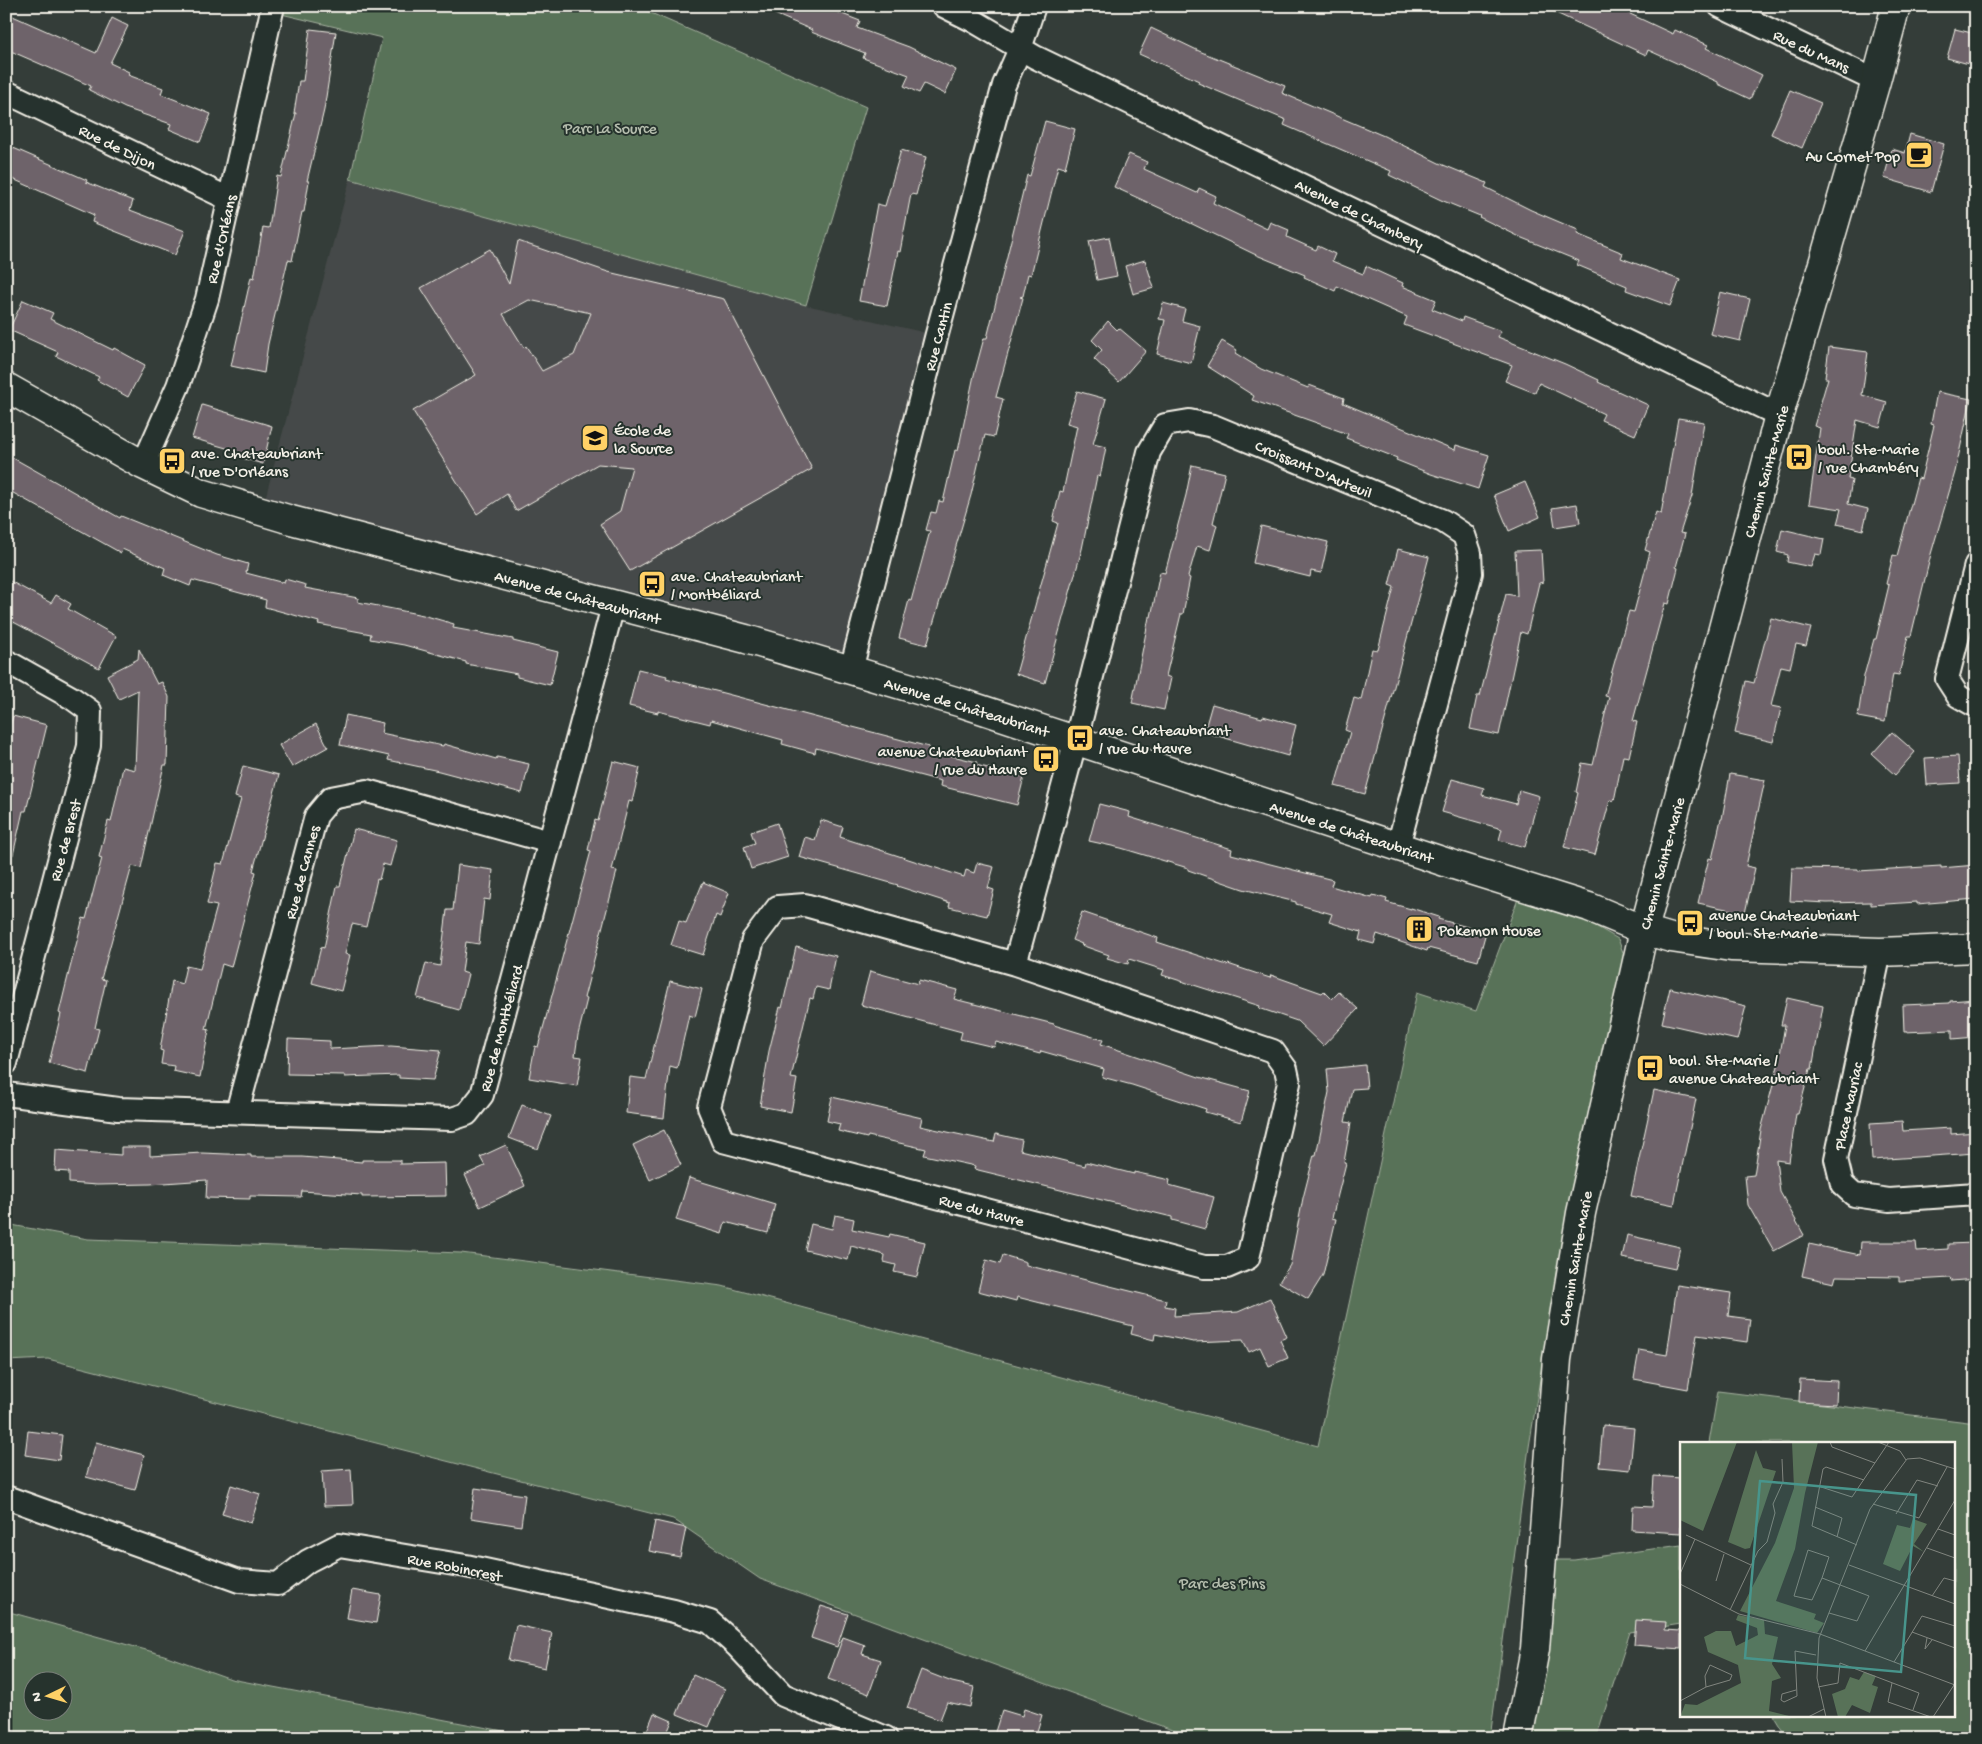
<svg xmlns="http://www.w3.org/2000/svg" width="1982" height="1744" viewBox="0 0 1982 1744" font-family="'Gochi Hand',sans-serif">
<rect width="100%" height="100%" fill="#343d39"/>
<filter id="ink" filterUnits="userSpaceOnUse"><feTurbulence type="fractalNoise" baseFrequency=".02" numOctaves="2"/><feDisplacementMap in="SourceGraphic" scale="10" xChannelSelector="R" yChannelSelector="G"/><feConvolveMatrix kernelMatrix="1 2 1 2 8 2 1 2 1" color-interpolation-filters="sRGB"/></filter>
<g filter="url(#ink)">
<path fill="#454948" d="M350 179 806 305 935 335 851 670 264 503Z"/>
<path fill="#587258" stroke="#a6b2a0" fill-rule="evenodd" d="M273 6H635L866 107 806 305 350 179 382 38 273 12Z
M1518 899 1587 921 1618 939 1627 963 1557 1274 1529 1447 1490 1738H1194L760 1579 673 1519 48 1359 6 1361V1224L88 1239 461 1253 722 1286 1318 1446 1417 992 1476 1011Z
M1718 1391 1976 1423V1738H1787L1773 1715H1953V1443H1709Z
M1681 1545V1624L1630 1632 1596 1738H1525L1543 1560H1574Z
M6 1611 164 1655 231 1679 540 1738H6ZM32 1682H62V1712H32Z"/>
<path fill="#6e646a" stroke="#f4f1e8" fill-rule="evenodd" d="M756 6H822L860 21 857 28 909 47 956 70 945 94 924 84 919 93 904 86 909 75 863 58 865 53 811 32 812 30Z
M1541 6H1613L1673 34 1675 30 1708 45 1706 48 1762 75 1750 99 1718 84V82L1648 50 1646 55Z
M6 13 96 53 112 18 128 26 110 63 129 72 128 75 163 88 161 94 211 114 200 142 169 129 171 124 125 108 89 90 91 86 6 49Z
M1151 28 1199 51 1285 86 1282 93 1384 136 1441 164 1487 183 1485 187 1531 210 1578 230 1577 234 1623 253 1621 258 1680 280 1670 306 1626 290 1627 286 1577 265 1579 261 1522 238 1479 217 1480 216 1441 200 1389 175 1391 171 1284 125 1286 120 1198 83 1199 81 1139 54Z
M310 29 336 32 324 110 307 181H309L304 212H302L292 261 288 260 268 344 264 373 231 366 251 277 254 278 263 227 269 228 277 176 281 177 296 113H294L299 81H303Z
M1955 29 1976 34V66L1947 58Z
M1790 90 1821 103 1802 148 1771 134Z
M1045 121 1075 129 1065 168 1058 166 1031 275 1028 274 1023 296 1020 297 1023 298 996 397 1003 399 994 437 985 435 971 495 927 645 899 638 909 600 911 601 930 531 926 530 931 512 936 513 939 501 943 502 955 450 958 451 974 375 984 338H987L1027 175 1030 176Z
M1910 134 1944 144 1931 192 1884 178 1892 149 1905 153Z
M11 147 87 180 86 182 133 201 130 210 185 231 175 255 92 222 94 215 6 176V157Z
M901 150 926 157 916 195 911 194 900 252 898 251 887 306 859 301 877 204 885 206Z
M1129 154 1147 162 1144 169 1197 193 1199 188 1216 196 1213 203 1267 229 1270 222 1289 230 1287 237 1316 250 1318 246 1335 254 1332 261 1363 274 1366 266 1403 283 1402 286 1436 300 1432 309 1462 321 1463 317 1501 331 1498 337 1565 364 1599 380 1598 382 1648 405 1635 435 1601 420 1604 414 1539 383 1535 393 1505 381 1512 365 1404 325 1407 317 1337 286 1335 291 1304 277 1305 275 1254 254 1184 220V219L1114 187Z
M1109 237 1117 276 1097 280 1089 241Z
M518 241 608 272 724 299 812 469 630 571 600 524 620 511 632 467 598 464 516 511 507 494 477 514 413 411 476 375 421 288 490 249 509 284ZM529 300 591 313 574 355 542 371 526 346 524 348 503 314Z
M1145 260 1154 288 1133 294 1125 266Z
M1720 292 1750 299 1740 341 1710 334Z
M23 300 53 313 50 319 113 350 114 348 145 365 128 397 97 380 99 377 56 356 58 352 9 330Z
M1163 303 1185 309 1182 321 1200 326 1191 363 1157 354 1165 320 1159 319Z
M1108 321 1117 330 1119 328 1146 351 1119 382 1094 359 1102 350 1092 340Z
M1222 341 1237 350 1235 353 1261 369 1308 388 1309 385 1344 398 1343 403 1455 450 1456 445 1489 455 1478 489 1431 474 1396 460 1397 458 1346 438 1348 434 1252 400 1254 396 1207 366Z
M1829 347 1868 352 1862 395 1887 402 1880 427 1857 420 1848 479 1852 480 1848 504 1868 509 1863 530 1837 524 1841 509 1809 504 1820 428 1814 426 1828 378H1825Z
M1077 391 1106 399 1093 444 1106 447 1100 477 1097 476 1082 549 1045 683 1016 674 1058 523 1053 521 1060 491 1063 492 1077 426 1067 423Z
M1937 392 1971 399 1955 472 1931 554 1911 636H1908L1899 675 1893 674 1885 722 1858 717 1864 676 1874 639H1876L1889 585 1886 584 1893 555 1897 556 1918 478 1921 479 1934 425 1931 424Z
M202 405 272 426 263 464 231 455 233 450 192 438Z
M1678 418 1704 422 1692 496 1680 533 1685 534 1676 567 1678 568 1669 604 1665 603 1633 721 1637 722 1629 757 1623 756 1614 801 1610 800 1595 855 1564 847 1578 793 1576 792 1582 763 1593 765 1609 697 1605 696 1629 611 1634 612 1650 552 1645 550 1656 512 1661 514Z
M6 454 120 518 121 516 217 555 248 564 246 573 284 583 285 579 306 585 305 588 358 598V602L423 615 454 624 453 628 513 639V641L558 652 550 685 517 677V674L466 664V662L404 645 370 639 371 634 318 624 319 622 265 607 266 600 192 580 190 586 163 575 165 568 122 549 121 553 6 489Z
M1192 465 1225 473 1213 523 1217 525 1210 550 1197 546 1188 577 1190 578 1183 614H1181L1166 676 1171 678 1164 710 1132 703 1149 617H1151L1160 572 1165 573 1186 495Z
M1525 482 1540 517 1509 531 1494 495Z
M1577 504 1580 523 1555 527 1552 508Z
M1261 526 1328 542 1321 573 1311 571 1310 577 1253 563Z
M1782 529 1824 539 1821 555 1815 554 1811 567 1787 562 1788 555 1777 552Z
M1398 549 1429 557 1365 794 1335 786 1350 732 1345 730 1354 698 1361 700 1372 649 1378 650 1394 587 1389 585Z
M1541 550 1543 582 1539 583 1527 634 1521 632 1499 735 1470 729 1477 696H1480L1506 594 1517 596 1515 551Z
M6 579 51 603 56 595 71 604 68 609 116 636 99 668 6 618Z
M1771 618 1811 628 1806 646 1796 644 1790 668 1781 666 1771 706 1781 708 1773 742 1735 733 1746 681 1754 683Z
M139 649 157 684 162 682 169 697 167 765H164L141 868 132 866 101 979 106 980 95 1028 99 1029 88 1073 49 1063 61 1014 59 1013 69 972 83 918 86 919 102 858 99 857 108 821 111 822 123 767 135 770 138 690 119 699 107 675 138 659Z
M638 669 667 676 666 678 929 747 928 750 977 762 976 765 1024 777 1017 805 940 786 941 781 816 748 815 753 782 744 783 740 711 720 710 724 658 711V713L629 706Z
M1212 704 1262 718 1263 716 1296 725 1288 756 1204 732Z
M346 715 383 723 381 733 443 746 444 744 496 759 497 757 529 764 522 793 439 771 388 760 389 756 340 745Z
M13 716 47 725 26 811H23L13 855 6 854V740Z
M316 724 328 747 292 767 279 745Z
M1892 732 1915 752 1895 775 1872 754Z
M1958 756 1960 783 1927 785 1925 758Z
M613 761 640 768 632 802 629 801 612 870 617 871 584 998 587 999 578 1035 575 1056 582 1057 577 1086 529 1078 535 1046 538 1047 591 851 588 850 595 820 598 821Z
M243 766 279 775 253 871 256 872 231 967 222 964 206 1029 209 1030 200 1077 173 1071 174 1066 161 1064 163 1051 160 1050 172 981 182 984 186 966 200 969 217 906 207 904 217 863 223 864 241 799 235 797Z
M1730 774 1765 780 1746 866 1755 868 1745 913 1698 903 1709 858 1712 859 1721 819H1722Z
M1452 779 1484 788 1482 795 1516 804 1519 790 1539 796 1525 847 1499 840 1502 829 1442 812Z
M1099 804 1130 812 1129 817 1232 849 1231 854 1333 880 1331 886 1372 898 1373 895 1387 899 1386 902 1411 909V908L1439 917 1438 919 1486 932 1478 961 1428 948 1427 951 1377 934 1374 944 1359 940 1361 932 1329 922 1332 914 1296 904V902L1243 889 1188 870V868L1121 848 1089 841Z
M821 820 843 827 840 837 964 877 966 870 974 873 977 863 994 867 988 888 994 890 987 916 949 907 950 903 897 886 898 885 799 857 805 837 815 840Z
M777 823 788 857 751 869 744 847 755 843 751 832Z
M354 829 397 840 390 866 383 864 379 880 377 879 366 927 352 924 345 954 350 955 341 991 312 983 321 947 324 948 337 886H340Z
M458 865 493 870 490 900 484 899 479 944 466 942 462 972 468 974 459 1010 417 998 426 963 440 966 447 910H453Z
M1976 865V899L1917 904V902L1871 905V902L1827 903 1790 901 1792 868 1858 869V871L1941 866V868Z
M703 882 729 893 720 917 716 915 703 955 671 945 679 921 686 923Z
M1082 912 1158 938 1157 942 1227 965 1228 964 1270 978 1271 975 1322 993 1324 991 1332 999 1339 992 1358 1009 1323 1046 1297 1021 1259 1008 1260 1006 1162 975 1164 970 1129 959 1128 964 1107 958 1109 955 1081 945 1082 944 1072 940Z
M796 947 836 956 829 990 816 987 813 999 810 998 791 1078 797 1079 791 1112 760 1106 769 1051 780 1007 782 1008Z
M870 971 918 984 919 980 957 990 954 999 1054 1024V1025L1103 1040 1101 1044 1199 1077 1250 1091 1241 1122 1205 1112 1206 1109 1132 1085 1102 1077 1104 1069 1041 1051 1040 1054 996 1042 994 1047 960 1039 962 1032 861 1005Z
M670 981 702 989 695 1017 689 1015 677 1068 670 1066 664 1118 626 1113 630 1077 646 1079Z
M1670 988 1746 1006 1737 1040 1662 1023Z
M1787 998 1823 1006 1812 1069H1810L1798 1114H1796L1789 1162 1776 1160 1780 1192 1804 1235 1774 1251 1748 1205 1745 1176 1754 1175 1761 1130 1778 1066 1785 1025H1781Z
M1976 999V1037L1952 1039V1030L1904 1032 1903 1005 1950 1003V1001Z
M288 1039 330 1041V1049L391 1046 441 1050 433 1080 399 1078V1075L345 1077V1075L287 1074Z
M1365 1065 1367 1088 1352 1089 1345 1122 1351 1123 1344 1162 1346 1163 1332 1218 1336 1219 1323 1275 1308 1299 1279 1282 1290 1265 1303 1198 1314 1155H1316L1329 1092 1327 1069Z
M1654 1090 1696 1099 1674 1205 1631 1196Z
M832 1097 922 1118 920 1126 994 1142 996 1134 1022 1140 1020 1150 1085 1166 1086 1162 1134 1174V1172L1170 1180 1169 1185 1214 1197 1205 1229 1172 1220V1217L974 1169 975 1166 924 1155 926 1149 868 1136 867 1138 838 1131 840 1124 827 1121Z
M522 1105 551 1116 538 1149 509 1138Z
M1902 1121 1903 1131 1951 1128V1134L1976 1132V1153L1872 1160 1870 1123Z
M664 1130 681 1165 650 1180 633 1145Z
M506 1145 525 1186 480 1207 465 1175 485 1166 480 1157Z
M121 1147H150V1156L202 1153 251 1155V1157H302L362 1162V1160H400V1164L445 1163 446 1196 362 1197V1195L302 1191 301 1197 250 1196V1199L206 1198 207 1180 150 1184 97 1185 69 1183V1172L55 1171 56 1150 121 1155Z
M689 1178 775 1204 768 1233 725 1222 722 1234 676 1220Z
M835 1215 854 1219 852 1229 889 1237 890 1234 925 1242 917 1277 894 1272 896 1265 884 1262 885 1255 851 1246 848 1260 805 1250 811 1224 832 1229Z
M1627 1235 1680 1247 1675 1269 1622 1258Z
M1861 1242H1916L1917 1251 1948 1249V1244L1974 1243 1976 1279 1951 1281 1950 1278 1899 1281V1277L1836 1276 1834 1283 1802 1276 1809 1244 1860 1255Z
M1003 1255 1026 1262V1265L1166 1300 1165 1306 1175 1308 1174 1316 1238 1312 1270 1298 1287 1337 1280 1340 1288 1358 1269 1366 1260 1347 1249 1352 1243 1340 1193 1342 1155 1334 1154 1340 1131 1334 1133 1326 1017 1297 1016 1301 978 1291 986 1260 1000 1264Z
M1677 1285 1731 1293 1728 1316 1750 1319 1747 1342 1697 1335 1688 1389 1634 1379 1639 1350 1667 1355Z
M1800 1379 1837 1381 1836 1404 1799 1402Z
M1603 1425 1634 1428 1630 1470 1599 1467Z
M28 1431 62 1435 59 1460 25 1455Z
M96 1442 144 1455 135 1490 86 1477Z
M351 1469 353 1505 324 1506 322 1471Z
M1654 1476 1681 1478V1533L1632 1530 1633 1506 1652 1507Z
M231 1485 260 1494 251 1523 222 1514Z
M475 1488 525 1495 521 1526 471 1518Z
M655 1521 686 1528 680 1557 649 1551Z
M352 1590 381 1595 376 1623 347 1618Z
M821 1606 848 1614 837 1647 811 1638Z
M1636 1620 1666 1622 1665 1630 1681 1631V1649L1634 1645Z
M516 1625 552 1633 545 1668 508 1660Z
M843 1637 865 1645 862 1654 881 1660 869 1694 828 1679Z
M921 1670 952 1682 974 1687 970 1707 947 1702 940 1720 907 1708Z
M693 1675 725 1689 709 1727 677 1714Z
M1024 1709 1042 1715 1035 1738H993L1002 1710 1022 1716Z
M654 1713 672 1721 665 1738H644Z"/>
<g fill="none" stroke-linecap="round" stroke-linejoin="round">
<g stroke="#f4f1e8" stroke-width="26">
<path id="minor" d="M944 6 974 21 1035 57 1779 415
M1720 6 1876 81
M6 92 229 199
M143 465 178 386 207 299 273 6
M1976 565 1947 679 1958 696 1976 706
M6 661 72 698 90 711 89 746 6 1063
M851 670 937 334 1004 85 1020 49 1034 6
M1880 952 1836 1159 1842 1184 1854 1195 1889 1200 1976 1194
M1015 964 805 905 778 907 753 940 709 1107 723 1141 1204 1267H1227L1248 1258 1289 1083 1286 1069 1273 1051 1015 964 1076 739 1149 452 1165 425 1189 421 1213 426 1443 521 1464 535 1470 553 1471 573 1398 846
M6 1094 118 1109 452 1119 467 1114 482 1095 613 606
M237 1112 316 816 331 798 367 791 550 842
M6 1497 239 1581 278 1584 308 1561 339 1545 466 1566 674 1611 710 1622 737 1646 783 1695 886 1738"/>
</g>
<g stroke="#f4f1e8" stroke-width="31">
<path id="tertiary" d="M6 387 143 465 201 493 291 520 746 639 962 703 1454 865 1589 907 1644 930 1671 938 1731 947 1880 952 1976 948
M1518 1738 1535 1649 1557 1359 1581 1213 1644 930 1779 415 1876 81 1896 6"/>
</g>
<use href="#minor" stroke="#26332d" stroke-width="22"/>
<use href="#tertiary" stroke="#26332d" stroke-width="28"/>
</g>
</g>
<defs>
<g id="cafe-square" transform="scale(1.4375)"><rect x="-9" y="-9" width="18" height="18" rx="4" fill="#ffd166" stroke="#26332d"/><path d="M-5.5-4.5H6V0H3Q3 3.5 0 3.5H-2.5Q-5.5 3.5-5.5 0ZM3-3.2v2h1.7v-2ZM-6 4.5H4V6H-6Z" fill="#111"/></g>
<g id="school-square" transform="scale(1.4375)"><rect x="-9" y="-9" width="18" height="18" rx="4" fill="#ffd166" stroke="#26332d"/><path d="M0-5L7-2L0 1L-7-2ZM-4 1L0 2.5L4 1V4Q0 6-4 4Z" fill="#111"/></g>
<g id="bus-square" transform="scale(1.4375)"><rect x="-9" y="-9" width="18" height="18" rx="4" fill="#ffd166" stroke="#26332d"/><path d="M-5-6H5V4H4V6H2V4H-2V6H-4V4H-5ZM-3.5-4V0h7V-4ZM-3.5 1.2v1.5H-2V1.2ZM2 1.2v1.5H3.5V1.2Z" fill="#111"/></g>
<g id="building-square" transform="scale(1.4375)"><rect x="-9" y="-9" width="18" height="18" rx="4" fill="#ffd166" stroke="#26332d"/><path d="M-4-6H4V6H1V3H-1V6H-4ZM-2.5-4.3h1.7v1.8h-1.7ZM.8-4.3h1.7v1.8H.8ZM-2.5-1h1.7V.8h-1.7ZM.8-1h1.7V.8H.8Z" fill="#111"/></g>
</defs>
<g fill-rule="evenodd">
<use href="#cafe-square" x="1919" y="155"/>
<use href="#school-square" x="595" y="438"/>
<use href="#bus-square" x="1799" y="457"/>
<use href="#bus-square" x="172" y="461"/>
<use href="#bus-square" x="652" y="584"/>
<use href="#bus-square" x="1080" y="738"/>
<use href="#bus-square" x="1046" y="759"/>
<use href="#bus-square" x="1690" y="923"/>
<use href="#building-square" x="1419" y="929"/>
<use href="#bus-square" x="1650" y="1068"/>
</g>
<g text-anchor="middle" stroke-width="4" stroke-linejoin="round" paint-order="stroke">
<g font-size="16" fill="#f4f1e8" stroke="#26332d">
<text transform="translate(1812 50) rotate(25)" y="6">Rue du Mans</text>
<text transform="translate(118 146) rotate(26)" y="6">Rue de Dijon</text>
<text transform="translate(1360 213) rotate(26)" y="6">Avenue de Chambery</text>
<text transform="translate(220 239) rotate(-77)" y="6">Rue d'Orléans</text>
<text transform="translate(937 336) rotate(-75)" y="6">Rue Cantin</text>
<text transform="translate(1314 468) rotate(23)" y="6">Croissant D'Auteuil</text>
<text transform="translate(1765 471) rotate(-75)" y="6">Chemin Sainte-Marie</text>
<text transform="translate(578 596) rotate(15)" y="6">Avenue de Châteaubriant</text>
<text transform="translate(967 706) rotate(17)" y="6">Avenue de Châteaubriant</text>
<text transform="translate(1352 831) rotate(18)" y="6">Avenue de Châteaubriant</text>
<text transform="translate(64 840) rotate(-75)" y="6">Rue de Brest</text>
<text transform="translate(1661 863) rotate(-75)" y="6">Chemin Sainte-Marie</text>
<text transform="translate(301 872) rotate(-75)" y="6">Rue de Cannes</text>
<text transform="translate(500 1028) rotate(-75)" y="6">Rue de Montbéliard</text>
<text transform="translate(1847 1106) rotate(-78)" y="6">Place Mauriac</text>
<text transform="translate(982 1209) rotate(15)" y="6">Rue du Havre</text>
<text transform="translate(1574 1258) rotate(-80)" y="6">Chemin Sainte-Marie</text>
<text transform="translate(455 1566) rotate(11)" y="6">Rue Robincrest</text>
</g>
<g font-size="16" fill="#b6beae" stroke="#26332d">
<text x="610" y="133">Parc La Source</text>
<text x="1222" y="1588">Parc des Pins</text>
</g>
<g font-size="16" fill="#f4f1e8" stroke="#26332d" text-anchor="start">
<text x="1900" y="161" text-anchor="end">Au Cornet Pop</text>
<text x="614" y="435">École de<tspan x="614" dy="18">la Source</tspan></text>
<text x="1818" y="454">boul. Ste-Marie<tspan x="1818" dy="18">/ rue Chambéry</tspan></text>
<text x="191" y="458">ave. Chateaubriant<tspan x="191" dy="18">/ rue D'Orléans</tspan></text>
<text x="671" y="581">ave. Chateaubriant<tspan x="671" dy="18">/ Montbéliard</tspan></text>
<text x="1099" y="735">ave. Chateaubriant<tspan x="1099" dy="18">/ rue du Havre</tspan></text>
<text x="1027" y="756" text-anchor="end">avenue Chateaubriant<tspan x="1027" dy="18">/ rue du Havre</tspan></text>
<text x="1709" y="920">avenue Chateaubriant<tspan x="1709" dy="18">/ boul. Ste-Marie</tspan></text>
<text x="1438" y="935">Pokemon House</text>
<text x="1669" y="1065">boul. Ste-Marie /<tspan x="1669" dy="18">avenue Chateaubriant</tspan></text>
</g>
</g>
<g transform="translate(1680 1442)">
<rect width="275" height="275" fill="#343d39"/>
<path d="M0 0H57L23 89 0 78ZM112 0H138L125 51 115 107 96 159 136 172 134 177 144 181 137 191 60 169 95 101 114 46ZM76 8 83 26 96 29 70 106 65 107 48 100ZM233 77 247 82 234 102 244 110 233 104 220 129 203 122 217 83 230 86ZM58 173 84 178 85 192 98 195 92 222 101 236 92 239 89 269 109 274 0 275 5 262 17 263 61 241 58 223 28 210 24 195 36 189H51L56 204 78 193 77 186 56 178ZM184 230 196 234 192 243 198 245 190 271 172 263 165 275H158L152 252 165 247 170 235 179 238Z" fill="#587258"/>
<path fill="none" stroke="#81857f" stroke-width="1" d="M150 0 152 5 195 21M198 0 220 9 226 18M138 44 172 55 209 0M193 62 239 76 267 25M135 65 162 76 157 95M216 72 237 38 258 44M258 87 275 93M6 93 71 123M177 103 132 84 143 27 146 25 184 38M247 106 275 116M169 123 275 162M0 132 15 97M142 136 149 115 128 108 114 154 132 158 142 136 189 154 177 179 149 171M36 139 44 112M0 142 59 172 140 192 275 243M252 154 264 136 275 139M50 168 78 109 87 100 95 71 93 62 103 40 102 17M232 190 275 206M247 196 245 207 252 198M185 209 275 58M214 220 242 174 275 184M212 241 208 260 251 275M138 245 158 241 160 221 239 251 233 268M116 248 102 252 101 258 104 260 117 254 115 209 136 213M0 259 26 245 50 238 52 233 30 223 25 234 26 245M128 275 144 267M146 275 137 236 139 196 190 67 227 17 240 16 275 27M253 275 274 243"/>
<path fill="#48958c" fill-opacity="0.15" stroke="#48958c" stroke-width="2.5" d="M80 39 236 53 221 230 65 216Z"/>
<rect width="275" height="275" fill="none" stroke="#f4f1e8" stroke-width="2.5"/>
</g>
<rect width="1982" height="1744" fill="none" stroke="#26332d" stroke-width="25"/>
<rect x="12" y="12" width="1957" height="1719" fill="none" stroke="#f4f1e8" stroke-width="2" filter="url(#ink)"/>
<g transform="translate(48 1696) rotate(265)"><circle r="24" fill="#26332d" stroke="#787f78"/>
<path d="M0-4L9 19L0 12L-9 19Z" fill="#ffd166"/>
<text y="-8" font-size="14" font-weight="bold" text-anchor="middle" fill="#f4f1e8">N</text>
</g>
</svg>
